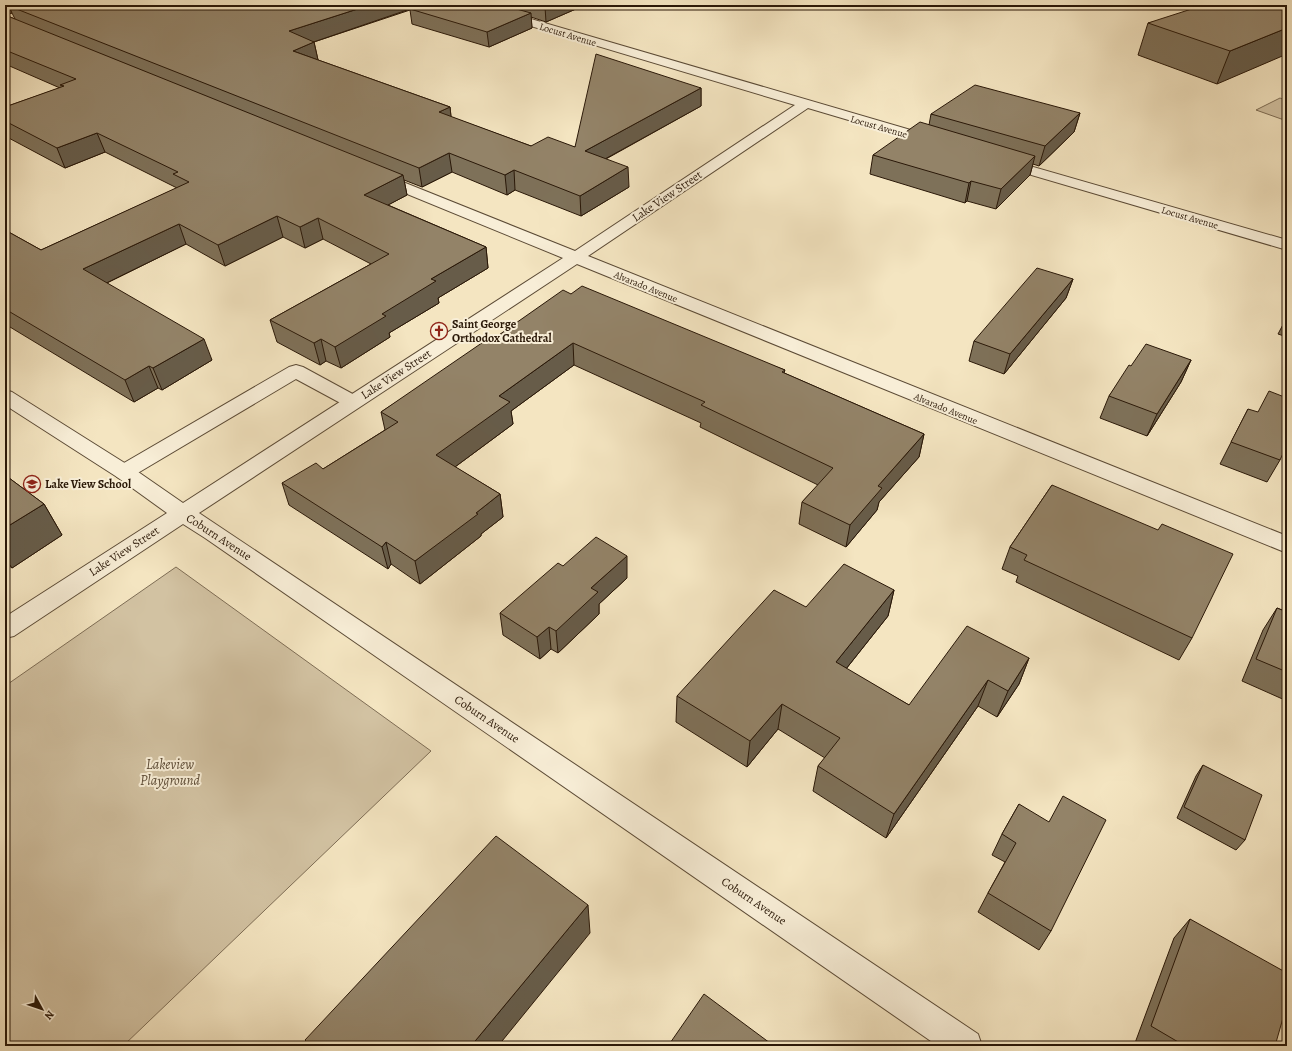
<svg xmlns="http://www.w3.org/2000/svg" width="1292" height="1051" viewBox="0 0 1292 1051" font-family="Alegreya,serif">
<rect width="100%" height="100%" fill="#f4e5c1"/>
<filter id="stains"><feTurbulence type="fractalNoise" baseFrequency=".005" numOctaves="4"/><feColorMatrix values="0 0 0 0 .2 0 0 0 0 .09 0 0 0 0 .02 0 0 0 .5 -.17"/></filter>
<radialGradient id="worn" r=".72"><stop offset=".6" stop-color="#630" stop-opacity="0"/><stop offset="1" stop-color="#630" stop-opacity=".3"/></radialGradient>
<path fill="#d2c2a2" stroke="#7e6d55" d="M1280 98 1287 101V121L1256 110Z
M176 567 431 751 123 1046H5V686Z"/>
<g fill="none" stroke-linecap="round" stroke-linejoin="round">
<g stroke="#5c4b36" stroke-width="2">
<path id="service" d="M296 365 303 367 360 398 363 402 360 406 353 408 346 406 296 379 131 477 124 479 117 477 114 472 117 467 289 367Z"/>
</g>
<g stroke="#5c4b36" stroke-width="2">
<path id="minor" d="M465 5H483L938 138 940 141 938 144 933 145 808 108 588 256 1287 536V553L577 264 199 513 978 1034 982 1046H938L205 538 183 524 14 636 5 638V617L167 513 117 477 5 405V390L12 392 131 467 183 503 563 258 373 180 371 177 373 174 378 173 383 174 575 251 795 105 467 7Z
M1210 5H1250L1287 9V15L1216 8Z
M1002 158 1287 240V250L997 165 995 162 997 159Z"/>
</g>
<use href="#service" fill="#f8eed7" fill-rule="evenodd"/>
<use href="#minor" fill="#f8eed7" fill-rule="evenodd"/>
</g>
<path fill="#7e7159" stroke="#2a1808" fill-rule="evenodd" d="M5 5 413 8 420 5H585L546 22 531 17 532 28 489 47 412 24 410 10 314 42 318 60 450 107 451 117 531 146 575 147 701 88V106L606 159 629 187 581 216 515 190 507 195 452 172 422 187 404 180 407 195 388 205 486 247 488 268 438 298 439 303 389 333 390 337 341 368 326 361 320 365 277 342 270 320 371 264 323 239 305 248 283 237 225 266 186 244 107 283 212 360 162 390 158 388 134 402 5 324V230L41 250 177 188 105 152 65 168 5 136V107L60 88 5 64ZM12 13 15 19 5 15Z
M1287 5 1217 84 1138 55 1148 23 1225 8Z
M1080 113 1074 132 1039 166 1033 164 1030 175 996 209 967 201 965 203 870 174 873 155 929 125 931 114Z
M1073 279 1066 298 1004 374 969 361 974 341Z
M571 294 785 370 784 373 924 434 919 457 879 502 877 510 846 547 799 524 802 502 818 485 700 427 701 423 574 365 511 411 513 424 455 467 500 494 503 517 481 534V536L420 584 391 564 388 569 289 505 282 483 323 469 385 430 381 412 496 337Z
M1287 317V337L1278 334Z
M1191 360 1181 382 1147 436 1100 418 1109 396 1131 366Z
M1248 409 1280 460 1267 482 1220 464Z
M5 475 44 504 62 535 12 568 8 565 5 567Z
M1052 485 1192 638 1179 660 1016 582 1018 576 1002 569 1010 547Z
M563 566 627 578 599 604V614L558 653 551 649 540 659 503 635 500 613Z
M894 590 888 616 846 669 909 705 1029 658 1019 684 997 717 978 706 886 838 813 791 818 766 825 758 778 729 747 767 676 722 677 696 806 607Z
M1277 608 1287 612V701L1242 681 1263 630Z
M1203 765 1245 840 1236 850 1177 818 1196 776Z
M1019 804 1051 931 1039 950 978 912 988 893 1005 862 992 855 1002 834Z
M1190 919 1275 1046H1141L1135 1043 1174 938Z"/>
<path fill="#675c49" stroke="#2a1808" d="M5 5H39L9 6 12 13 5 15Z
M370 5H413V8L293 49 289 31Z
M551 5H585L546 22 545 7Z
M531 13 532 28 489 47 487 32Z
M1287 28V54L1217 84 1230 51Z
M314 42 318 60 293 51Z
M701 88V106L585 170V151Z
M450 107 452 126 439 112Z
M1080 113 1074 132 1039 166 1045 146Z
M97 133 105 152 65 168 57 148Z
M449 153 452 172 422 187 419 168Z
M1035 156 1030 175 996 209 1001 189Z
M628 167 629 187 581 216 580 196Z
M514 170 515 190 507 195 505 175Z
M403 175 407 195 369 215 364 195Z
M971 181 967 201 965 203 969 183Z
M277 216 283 237 225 266 218 245Z
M318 218 323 239 305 248 300 227Z
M179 224 186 244 92 290 83 269Z
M486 247 488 268 438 298 439 303 389 333 390 337 341 368 335 347 382 314 431 279Z
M1073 279 1066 298 1004 374 1010 354Z
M204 339 212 360 162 390 153 368Z
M321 339 326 361 320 365 314 343Z
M573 343 574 365 511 411 513 424 440 478 436 455 499 396Z
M1191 360 1181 382 1147 436 1157 414Z
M149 366 158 388 134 402 125 380Z
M924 434 919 457 879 502 877 510 846 547 850 525 878 486Z
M500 494 503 517 481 534V536L420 584 415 561Z
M44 504 62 535 12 568 5 558V528Z
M386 542 391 564 388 569 382 547Z
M627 556V578L599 604V614L558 653 556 631 591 588Z
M5 561 8 565 5 567Z
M894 590 888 616 830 689 836 662Z
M549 627 551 649 540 659 537 637Z
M1029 658 1019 684 997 717 1008 691Z
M988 680 978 706 886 838 894 814Z
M782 704 778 729 747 767 750 741Z
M588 905 590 933 498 1046H471Z"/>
<path fill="#938368" stroke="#2a1808" d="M13 5H370L289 31 314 42 293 51 450 107 439 112 531 146 548 137 575 147 596 54 701 88 585 151 628 167 580 196 514 170 505 175 449 153 419 168 9 6Z
M420 5H502L531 13 487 32 410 9Z
M536 5H551L545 7Z
M1204 5H1214L1225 8 1234 5H1287V28L1230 51 1148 23Z
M5 15 403 175 364 195 486 247 431 279 436 281 382 314 386 316 335 347 321 339 314 343 270 320 389 254 318 218 300 227 277 216 218 245 179 224 83 269 204 339 153 368 149 366 125 380 5 309V296L10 293 5 290V230L41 250 189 182 173 174 178 172 97 133 57 148 5 121V107L64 86 60 85 76 79 5 50Z
M975 85 1080 113 1045 146 931 114Z
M920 122 1035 156 1001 189 971 181 969 183 873 155Z
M1037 268 1073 279 1010 354 974 341Z
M582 286 785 370 782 372 924 434 878 486 882 488 850 525 802 502 833 468 701 405 705 402 573 343 499 396 510 402 436 455 500 494 476 513 478 514 415 561 386 542 382 547 282 483 316 463 323 469 398 422 381 412 492 336 496 337 563 290 571 294Z
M1146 344 1191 360 1157 414 1109 396 1129 365 1131 366Z
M1269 391 1287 398V445L1280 460 1231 442 1248 409 1258 412Z
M5 475 44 504 5 528Z
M1052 485 1158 530 1162 524 1233 554 1192 638 1024 560 1027 555 1010 547Z
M596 537 627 556 591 588 598 592 556 631 549 627 537 637 500 613 558 563 563 566Z
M844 564 894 590 836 662 909 705 967 626 1029 658 1008 691 988 680 894 814 818 766 840 738 782 704 750 741 677 696 774 590 806 607Z
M1277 608 1287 612V672L1256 659Z
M1203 765 1262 795 1245 840 1184 807Z
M1063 796 1106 820 1051 931 988 893 1016 843 1002 834 1019 804 1049 822Z
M496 836 588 905 471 1046H311L305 1040Z
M1190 919 1287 973V1004L1275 1046H1185L1151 1026Z
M704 994 774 1046H668Z"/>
<defs>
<g id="church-ring" transform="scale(0.9)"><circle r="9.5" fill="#f8eed7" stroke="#8f2418" stroke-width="1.5"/><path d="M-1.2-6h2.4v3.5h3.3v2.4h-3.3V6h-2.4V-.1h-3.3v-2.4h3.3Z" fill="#8f2418"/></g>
<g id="school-ring" transform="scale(0.9)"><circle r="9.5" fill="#f8eed7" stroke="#8f2418" stroke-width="1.5"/><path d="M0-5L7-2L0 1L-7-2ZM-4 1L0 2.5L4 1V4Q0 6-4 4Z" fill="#8f2418"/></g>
</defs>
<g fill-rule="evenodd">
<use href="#church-ring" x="439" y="331"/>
<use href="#school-ring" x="32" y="484"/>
</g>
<g text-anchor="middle" stroke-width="4" stroke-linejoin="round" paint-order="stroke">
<g font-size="10" fill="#2a1808" stroke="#f8eed7">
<text transform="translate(568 34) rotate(17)" y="4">Locust Avenue</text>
<text transform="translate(879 126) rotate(16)" y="4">Locust Avenue</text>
<text transform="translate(1190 217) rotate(16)" y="4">Locust Avenue</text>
<text transform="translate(646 286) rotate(22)" y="4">Alvarado Avenue</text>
<text transform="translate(946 408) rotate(22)" y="4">Alvarado Avenue</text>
</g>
<g font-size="12" fill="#2a1808" stroke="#f8eed7">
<text transform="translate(667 196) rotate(-34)" y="4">Lake View Street</text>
<text transform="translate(396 374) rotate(-33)" y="4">Lake View Street</text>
<text transform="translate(219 537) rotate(33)" y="4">Coburn Avenue</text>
<text transform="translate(124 551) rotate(-33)" y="4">Lake View Street</text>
<text transform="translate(487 719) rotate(34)" y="4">Coburn Avenue</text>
<text transform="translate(754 901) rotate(34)" y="4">Coburn Avenue</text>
</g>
<g font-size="12" font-weight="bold" fill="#2a1808" stroke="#f8eed7" text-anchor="start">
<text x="452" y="328">Saint George<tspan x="452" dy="14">Orthodox Cathedral</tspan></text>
<text x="45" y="488">Lake View School</text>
</g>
<g font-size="14" font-style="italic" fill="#5c4b36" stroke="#f8eed7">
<text x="170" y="769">Lakeview<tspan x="170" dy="16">Playground</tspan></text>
</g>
</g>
<rect width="1292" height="1051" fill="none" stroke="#f4e5c1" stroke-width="20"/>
<rect x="6" y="6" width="1280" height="1039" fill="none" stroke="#2a1808" stroke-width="2"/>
<rect x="10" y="10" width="1272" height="1031" fill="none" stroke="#2a1808"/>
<g transform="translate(42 1009) rotate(130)" stroke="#f8eed7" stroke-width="3" paint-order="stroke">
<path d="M0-3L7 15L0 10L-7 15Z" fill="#2a1808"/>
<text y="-6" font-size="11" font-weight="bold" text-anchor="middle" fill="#2a1808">N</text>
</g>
<rect width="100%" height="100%" filter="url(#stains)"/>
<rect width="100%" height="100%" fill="url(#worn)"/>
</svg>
